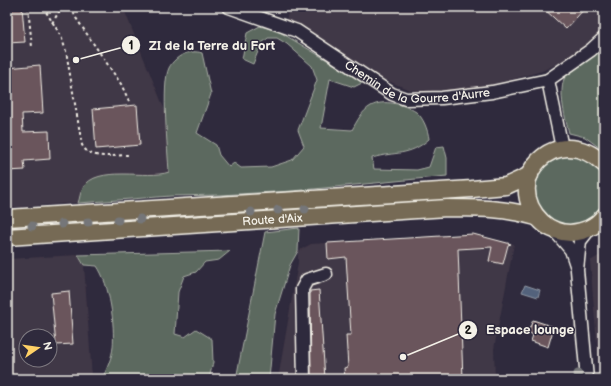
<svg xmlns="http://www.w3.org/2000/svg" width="611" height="386" viewBox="0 0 611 386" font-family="'Balsamiq Sans',sans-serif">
<rect width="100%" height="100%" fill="#2f2a3d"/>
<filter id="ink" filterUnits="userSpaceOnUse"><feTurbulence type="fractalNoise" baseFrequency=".025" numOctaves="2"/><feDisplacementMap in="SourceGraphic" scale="8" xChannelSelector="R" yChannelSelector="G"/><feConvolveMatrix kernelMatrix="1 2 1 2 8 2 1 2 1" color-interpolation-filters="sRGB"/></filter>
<g filter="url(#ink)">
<path fill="#413746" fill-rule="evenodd" d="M7 7H123L166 113 171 196 7 208Z
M290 7H604V29L590 42 561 62 542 71 507 81 467 90 435 94 410 90 383 79 320 38 286 20Z
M473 234 514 244 494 349 495 379H278L298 263V251L311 244Z
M604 253V379H600L590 261Z
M78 255 84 265 92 378 98 379H7V259ZM26 336H50V360H26Z"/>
<path fill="#5b695f" stroke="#a8ada4" d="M260 26 278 31 364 82 354 87 330 79 321 128 352 130C357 121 362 111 371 106 384 99 404 104 416 112 423 117 428 130 429 139 409 157 395 151 372 158L374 169 417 170 429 167 436 147 444 146 447 158V176L293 191 219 195 171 196 78 203C80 198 80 192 83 188 96 164 148 180 169 172 168 151 161 84 169 68 175 56 190 49 202 53L211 94 197 133 216 145 219 155 229 167 234 163 241 168 271 167 292 160 304 146 298 130 317 80 312 66 287 44 277 38H268L261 44 253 64 242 59 247 33Z
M604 47V151L585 137 569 133C565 117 556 86 568 72 576 63 594 54 604 47Z
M535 190a35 35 0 1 1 70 0a35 35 0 1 1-70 0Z
M299 228 298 251 290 265 275 314 269 379H236L265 232Z
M230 251 219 260 205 262 196 272 184 276 178 292 175 334 185 337 196 329 212 339 213 362 209 379H102C107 369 112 357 113 347 115 324 110 285 97 266L84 265 78 255Z"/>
<path fill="#52627c" stroke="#939ba7" d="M525 285 540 290 538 297 522 292Z"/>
<path fill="#6b545c" stroke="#f4f1e8" d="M7 7H22L25 42 7 43Z
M542 7H586L566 29Z
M40 65 43 113 22 114 23 132 49 131 50 159 24 161 25 170 7 171V68Z
M137 105 140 145 96 149 93 109Z
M473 234 511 244 508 245 503 264 489 261 492 247 458 249 463 379H345L344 368 348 367 346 335H351L346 257 328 259 327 243Z
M319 290 325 379H311L310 291Z
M69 291 73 344 56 345 51 293Z
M533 320 554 327 548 347 531 341 533 335 528 332Z"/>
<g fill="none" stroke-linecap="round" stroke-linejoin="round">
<g stroke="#f4f1e8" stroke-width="15">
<g id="minor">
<path id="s1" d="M229 7 297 31 392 94 406 99 442 98 492 92 548 80 591 50 604 38"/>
<path d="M548 80 562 148"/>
<path d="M554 230 571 250 576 265"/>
<path d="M304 379 302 289 307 280 326 274"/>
<path d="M587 379 577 270 580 241 591 227"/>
</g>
</g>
<g stroke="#f4f1e8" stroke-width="19">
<g id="major">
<path d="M604 164C556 118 499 181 542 222 549 229 561 233 570 233 583 232 596 227 604 216"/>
<path d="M7 218 472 189 506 186 530 175"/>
<path id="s2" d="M7 237 447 208C478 208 506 208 536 217"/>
</g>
</g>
<path stroke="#f4f1e8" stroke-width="2" stroke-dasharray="3 3" stroke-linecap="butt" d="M28 7 32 47
M43 7 61 36 66 51 82 145C90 161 114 155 129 155
M71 7 76 18 121 84 129 101
M52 23 62 7"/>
<use href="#minor" stroke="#2f2a3d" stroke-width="12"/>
<use href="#major" stroke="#766a55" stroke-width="16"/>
</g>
<g fill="#757679">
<circle cx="305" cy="209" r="4.5"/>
<circle cx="278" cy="210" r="4.5"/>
<circle cx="251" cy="212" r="4.5"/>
<circle cx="140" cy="219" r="4.5"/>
<circle cx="118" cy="220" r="4.5"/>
<circle cx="88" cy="222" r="4.5"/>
<circle cx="62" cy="224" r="4.5"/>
<circle cx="32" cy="226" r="4.5"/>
<circle cx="578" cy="374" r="4.5"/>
</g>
</g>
<g text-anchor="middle" stroke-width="3" stroke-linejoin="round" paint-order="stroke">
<g font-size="12" fill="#f4f1e8" stroke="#2f2a3d">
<text dy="4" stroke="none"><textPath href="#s1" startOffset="208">Chemin de la Gourre d'Aurre</textPath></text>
<text dy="4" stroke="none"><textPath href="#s2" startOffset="266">Route d'Aix</textPath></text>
</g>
</g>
<path fill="none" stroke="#f4f1e8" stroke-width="1.5" d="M76 60L131 45M403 357L468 330"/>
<g fill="#f4f1e8" stroke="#2f2a3d" stroke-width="1.5">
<circle cx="76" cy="60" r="4"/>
<circle cx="403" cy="357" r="4"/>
<circle cx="131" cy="45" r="10"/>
<circle cx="468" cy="330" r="10"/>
</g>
<g font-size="12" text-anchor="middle" font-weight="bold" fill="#111">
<text x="131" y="49">1</text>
<text x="468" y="334">2</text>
</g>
<g font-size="13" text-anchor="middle" font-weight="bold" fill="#f4f1e8" stroke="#2f2a3d" stroke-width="3" stroke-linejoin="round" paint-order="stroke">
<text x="212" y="50">ZI de la Terre du Fort</text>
<text x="530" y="334">Espace lounge</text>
</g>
<rect width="611" height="386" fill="none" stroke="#2f2a3d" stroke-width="24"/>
<rect x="12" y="12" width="587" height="362" fill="none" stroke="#f4f1e8" stroke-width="1.5" filter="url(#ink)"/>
<g transform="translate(38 348) rotate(77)"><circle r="19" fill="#2f2a3d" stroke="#7e7a81"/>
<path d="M0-3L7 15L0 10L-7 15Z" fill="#ffd166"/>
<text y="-6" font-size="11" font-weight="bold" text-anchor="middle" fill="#f4f1e8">N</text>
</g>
</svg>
